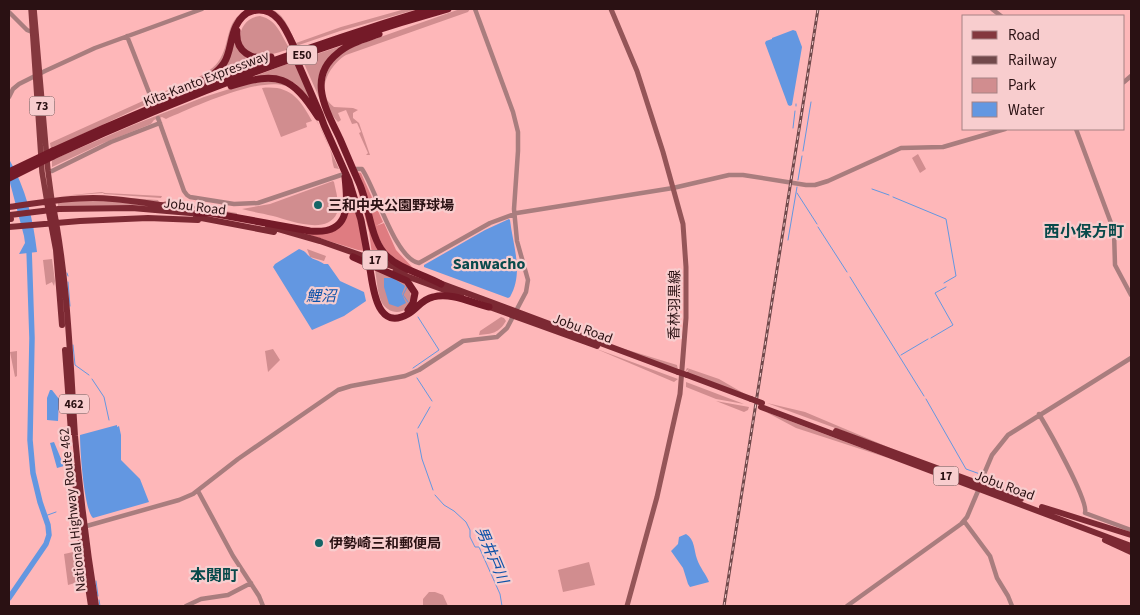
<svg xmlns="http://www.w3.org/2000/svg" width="1140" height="615" viewBox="0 0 1140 615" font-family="'Source Sans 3','Noto Sans JP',sans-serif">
<rect width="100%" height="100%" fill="#feb7b9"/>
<path fill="#d18d8f" d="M248 9 223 59 218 67 202 78 51 149 50 143 145 100 149 101 154 99 156 95C174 87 206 78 218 62 232 43 223 21 248 9Z
M267 9C283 9 290 31 296 43L341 27 405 9H418L340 31 296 46Z
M460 9H470L468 12 346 55C329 65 314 93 334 107L353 108 358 110 353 113V118L359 123 370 155H366L368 153 359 133 361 132 357 123 352 124 346 110 338 113 341 120 338 122C322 105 319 77 335 59 340 54 346 51 352 47Z
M260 16C278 20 281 36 290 49 279 52 265 58 254 55 232 48 238 18 260 16Z
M234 37C240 52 242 58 260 61L208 80 219 72Z
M347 44 326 62 322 104 302 59Z
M295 61 315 107C298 80 285 73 253 77Z
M270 80 290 86 309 106 318 123 339 169 334 168C333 164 332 161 332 158 330 141 306 99 292 89 269 71 192 108 166 119L162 117 154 120 151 124 101 144 52 167V160L133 125 204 97 239 86Z
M262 88C290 85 300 99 312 121L306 123 307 127 281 137Z
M918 154 926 169 920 173 912 158Z
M333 181 334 182C336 192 340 204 337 213 327 236 289 220 273 216 262 213 252 212 242 209L270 204Z
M102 192 105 193 162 196 161 198 104 194 103 193 62 196Z
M127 198 158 200 159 202 162 203 165 201 237 213V215Z
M99 200 162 207H58V202Z
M307 249 326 256 324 261 310 257Z
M52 259 55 281 54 286 52 282 46 285 43 260Z
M375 270C384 274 397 276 404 282 406 283 407 286 408 288 421 310 391 322 381 301 377 291 377 280 375 270Z
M501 317 504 318 506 321C499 333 492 334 479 335L480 331Z
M618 347 677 365 678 370Z
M594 348 678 379 674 382Z
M273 349 280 360 268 372 265 351Z
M17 351V376L15 377 10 352Z
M687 368 719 379 745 394 686 373 689 369 685 372Z
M686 382 744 404 716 399 686 387Z
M716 401 749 407 748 410 744 412Z
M767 403 805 412 895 450Z
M766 412 888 458 796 428Z
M78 551 82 581 68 585 64 554Z
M589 562 595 585 563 592 558 570Z
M429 592H435L443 595 448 606H423V599Z"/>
<path fill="#df7c81" d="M357 172 361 173 383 222 376 226 384 223 396 250 413 268 401 263 385 250 375 230 368 202Z
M355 179 375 240 396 264 374 257 375 254H372L369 232Z
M347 182 353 199 365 251 358 250 290 229 314 233 344 221Z"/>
<path fill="#6397e1" d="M793 30 796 31 802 47 792 105 790 106 788 105 765 43 766 41 772 39V38Z
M9 159C26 189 33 218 37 252L19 254 25 243 24 236 9 179Z
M509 219 510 220C513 246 524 273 510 297L508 298 424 267V265L485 230Z
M299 249C305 251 305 252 309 256 313 260 319 260 324 264H328L340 281 364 292 366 301 344 316 312 330 273 267 275 264Z
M384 278H393L405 286 402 294 406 303 398 307 389 304 384 287Z
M50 390H52L59 399 58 421 47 420V398Z
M117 425V427L119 426 121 435V460L140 479 149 502 93 518C84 510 80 450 80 435Z
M54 442 64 466 57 468 50 443Z
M686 534C695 539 694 551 697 559 700 568 706 574 709 582L690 587 688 584 683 568 671 551 678 544 679 537Z"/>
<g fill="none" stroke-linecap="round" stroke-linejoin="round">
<path stroke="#6397e1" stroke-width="1" d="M796 106V104
M793 128 795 111
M803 151 811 102
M798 180 802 156
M872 189 889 195
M797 193 817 224
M893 197 946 219 956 276 944 283
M818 227 847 272
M788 240 797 187
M67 273 68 276
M850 277 924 396
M68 282 70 306
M407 287 403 295 408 302
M931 338 953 325 935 293 946 287
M73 345 75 365 89 375
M901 355 928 339
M413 368 439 350 418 317
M417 378 432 401
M92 379 104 397 109 420
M926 399 966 469 980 474
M418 428 430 407
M417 433 422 459 433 490
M435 495 444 505 454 511 466 522 470 530V537L475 547H479L500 594 502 606
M45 516 56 512
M78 551 83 583
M96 581 98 596
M99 600 100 606"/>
<path stroke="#6397e1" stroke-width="5.5" d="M9 598 46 544 49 535 48 525 40 502 33 473 30 440 32 338 29 248"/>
<path stroke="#a97d7e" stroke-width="4.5" d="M992 9 1001 16
M9 12 27 30 32 32
M127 36 152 100
M1124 82 1131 76
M9 97 13 89 19 84 45 71 95 48 202 9
M158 118 184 191 187 195 190 197 234 204 258 203 341 175
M1076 129 1114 231 1115 265 1131 295
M356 169H362C376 189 395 259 419 263L490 223 517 213 673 188 729 175H743L806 185H815L828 181 901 148 943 147 1005 129
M48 171H52L111 142 160 123
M1039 414C1048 429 1089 501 1085 513L1131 530
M981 481 992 455 1008 435 1131 358
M198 491 233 556 259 596 263 606
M964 521 990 556 997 578 1008 596 1012 606
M83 527 179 500 193 494 238 459 338 390 351 386 405 376 419 370 463 341 497 337 507 328 526 292 528 280 517 241 514 209 518 151V132L513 112 475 9
M186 606 201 599 228 595 251 583
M847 606 961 524 967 517 978 491"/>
<path stroke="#955558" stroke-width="5" d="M611 9 637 71 663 152 683 224 686 267V318L680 394 657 497 627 606"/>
<path stroke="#84383e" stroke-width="5.5" d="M31 9 42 172 47 202
M34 9 48 171 52 201"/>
<path stroke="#7c2933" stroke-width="6" d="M52 201C68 278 70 358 75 436 80 493 87 550 96 606
M47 202 56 250 62 325
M9 207C36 203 65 198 93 198 118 198 144 203 169 206
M59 209 132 208 202 214
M196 217 274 232
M9 219H11
M268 226 320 241 406 271
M9 227 80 221 148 218 198 220
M395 272 461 296
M437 282 678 372
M484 305 597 346
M65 350 71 432
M687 375 751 399
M761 407 1131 546
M836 431 1021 499
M74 467 79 528 91 606
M1042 507 1131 535
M1105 540 1131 552"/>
<path stroke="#741a28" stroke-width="7" d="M237 31C235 52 252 61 271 57
M379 34C365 39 349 43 338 53 306 78 327 111 340 139 347 155 353 170 360 185 369 206 370 236 384 253 398 269 423 274 441 284
M297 61 320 114 324 125 349 181 361 220 367 252
M193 86C205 80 217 74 224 63 231 52 230 38 236 26 239 20 244 13 252 11 276 5 286 29 294 47
M231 86C278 71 292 76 318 117
M53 151C176 94 301 48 430 9
M53 156C181 97 313 47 448 9
M197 213H211L310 231C350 235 348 207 345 177
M353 257 407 281 415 293 413 303 408 310
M370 269C373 288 377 332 408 314 417 309 422 299 433 297 451 292 472 303 489 307"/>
<g stroke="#71494b" stroke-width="3">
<path id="rail" d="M724 606 818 9"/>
</g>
<use href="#rail" stroke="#f8cdce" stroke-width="1" stroke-dasharray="4" stroke-linecap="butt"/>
<path stroke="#7c2933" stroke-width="6" d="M10 215 59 209
M678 372 687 375
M751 399 762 403"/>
<path stroke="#741a28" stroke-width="7" d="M9 172 53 151
M9 178 53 156
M367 252 370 269"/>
</g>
<g fill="#156566" stroke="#f8cdce" stroke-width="2">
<circle cx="318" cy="205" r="5"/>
<circle cx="319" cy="543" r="5"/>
</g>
<g text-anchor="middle" stroke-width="4.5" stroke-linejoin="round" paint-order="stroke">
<g fill="#f8cdce" stroke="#68494b" stroke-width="1">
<rect x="287" y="45.5" width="30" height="19" rx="4"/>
<rect x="29.5" y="96.5" width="25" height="19" rx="4"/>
<rect x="362.5" y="250.5" width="25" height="19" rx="4"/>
<rect x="59" y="394.5" width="30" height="19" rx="4"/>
<rect x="933.5" y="466.5" width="25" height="19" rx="4"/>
</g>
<g font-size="12" font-weight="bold" fill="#2a1113">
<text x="302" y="59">E50</text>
<text x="42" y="110">73</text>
<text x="375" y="264">17</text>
<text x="74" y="408">462</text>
<text x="946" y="480">17</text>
</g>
<g font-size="14" fill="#2a1113" stroke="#f8cdce">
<text transform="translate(206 78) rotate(-21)" y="5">Kita-Kanto Expressway</text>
<text transform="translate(195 206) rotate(7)" y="5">Jobu Road</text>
<text transform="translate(674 305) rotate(-89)" y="5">香林羽黒線</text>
<text transform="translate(583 328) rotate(20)" y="5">Jobu Road</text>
<text transform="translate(1005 485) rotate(20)" y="5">Jobu Road</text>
<text transform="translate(72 510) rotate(-96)" y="5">National Highway Route 462</text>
</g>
<g font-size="14" font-weight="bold" fill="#2a1113" stroke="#f8cdce" text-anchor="start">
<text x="328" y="210">三和中央公園野球場</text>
<text x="329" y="548">伊勢崎三和郵便局</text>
</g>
<g font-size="15" font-style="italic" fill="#0c52a9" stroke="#f8cdce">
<text x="321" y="301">鯉沼</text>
<text transform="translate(492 555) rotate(67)" y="5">男井戸川</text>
</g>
<g font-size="16" font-weight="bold" fill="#084a4b" stroke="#f8cdce">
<text x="1084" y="237">西小保方町</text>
<text x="489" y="269">Sanwacho</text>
<text x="214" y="581">本関町</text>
</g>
</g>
<rect width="1140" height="615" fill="none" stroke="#2a1113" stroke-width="20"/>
<rect x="962" y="15" width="162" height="115" fill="#f8cdce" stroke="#a68283"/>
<rect x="972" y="31" width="25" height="8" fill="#84383e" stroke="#a68283"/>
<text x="1008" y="40" font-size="15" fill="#2a1113">Road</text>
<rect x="972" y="56" width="25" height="8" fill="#71494b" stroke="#a68283"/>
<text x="1008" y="65" font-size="15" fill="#2a1113">Railway</text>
<rect x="972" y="78" width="25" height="15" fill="#d18d8f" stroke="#a68283"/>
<text x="1008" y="90" font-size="15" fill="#2a1113">Park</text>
<rect x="972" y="102" width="25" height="15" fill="#6397e1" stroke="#a68283"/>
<text x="1008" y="115" font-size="15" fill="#2a1113">Water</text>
</svg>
